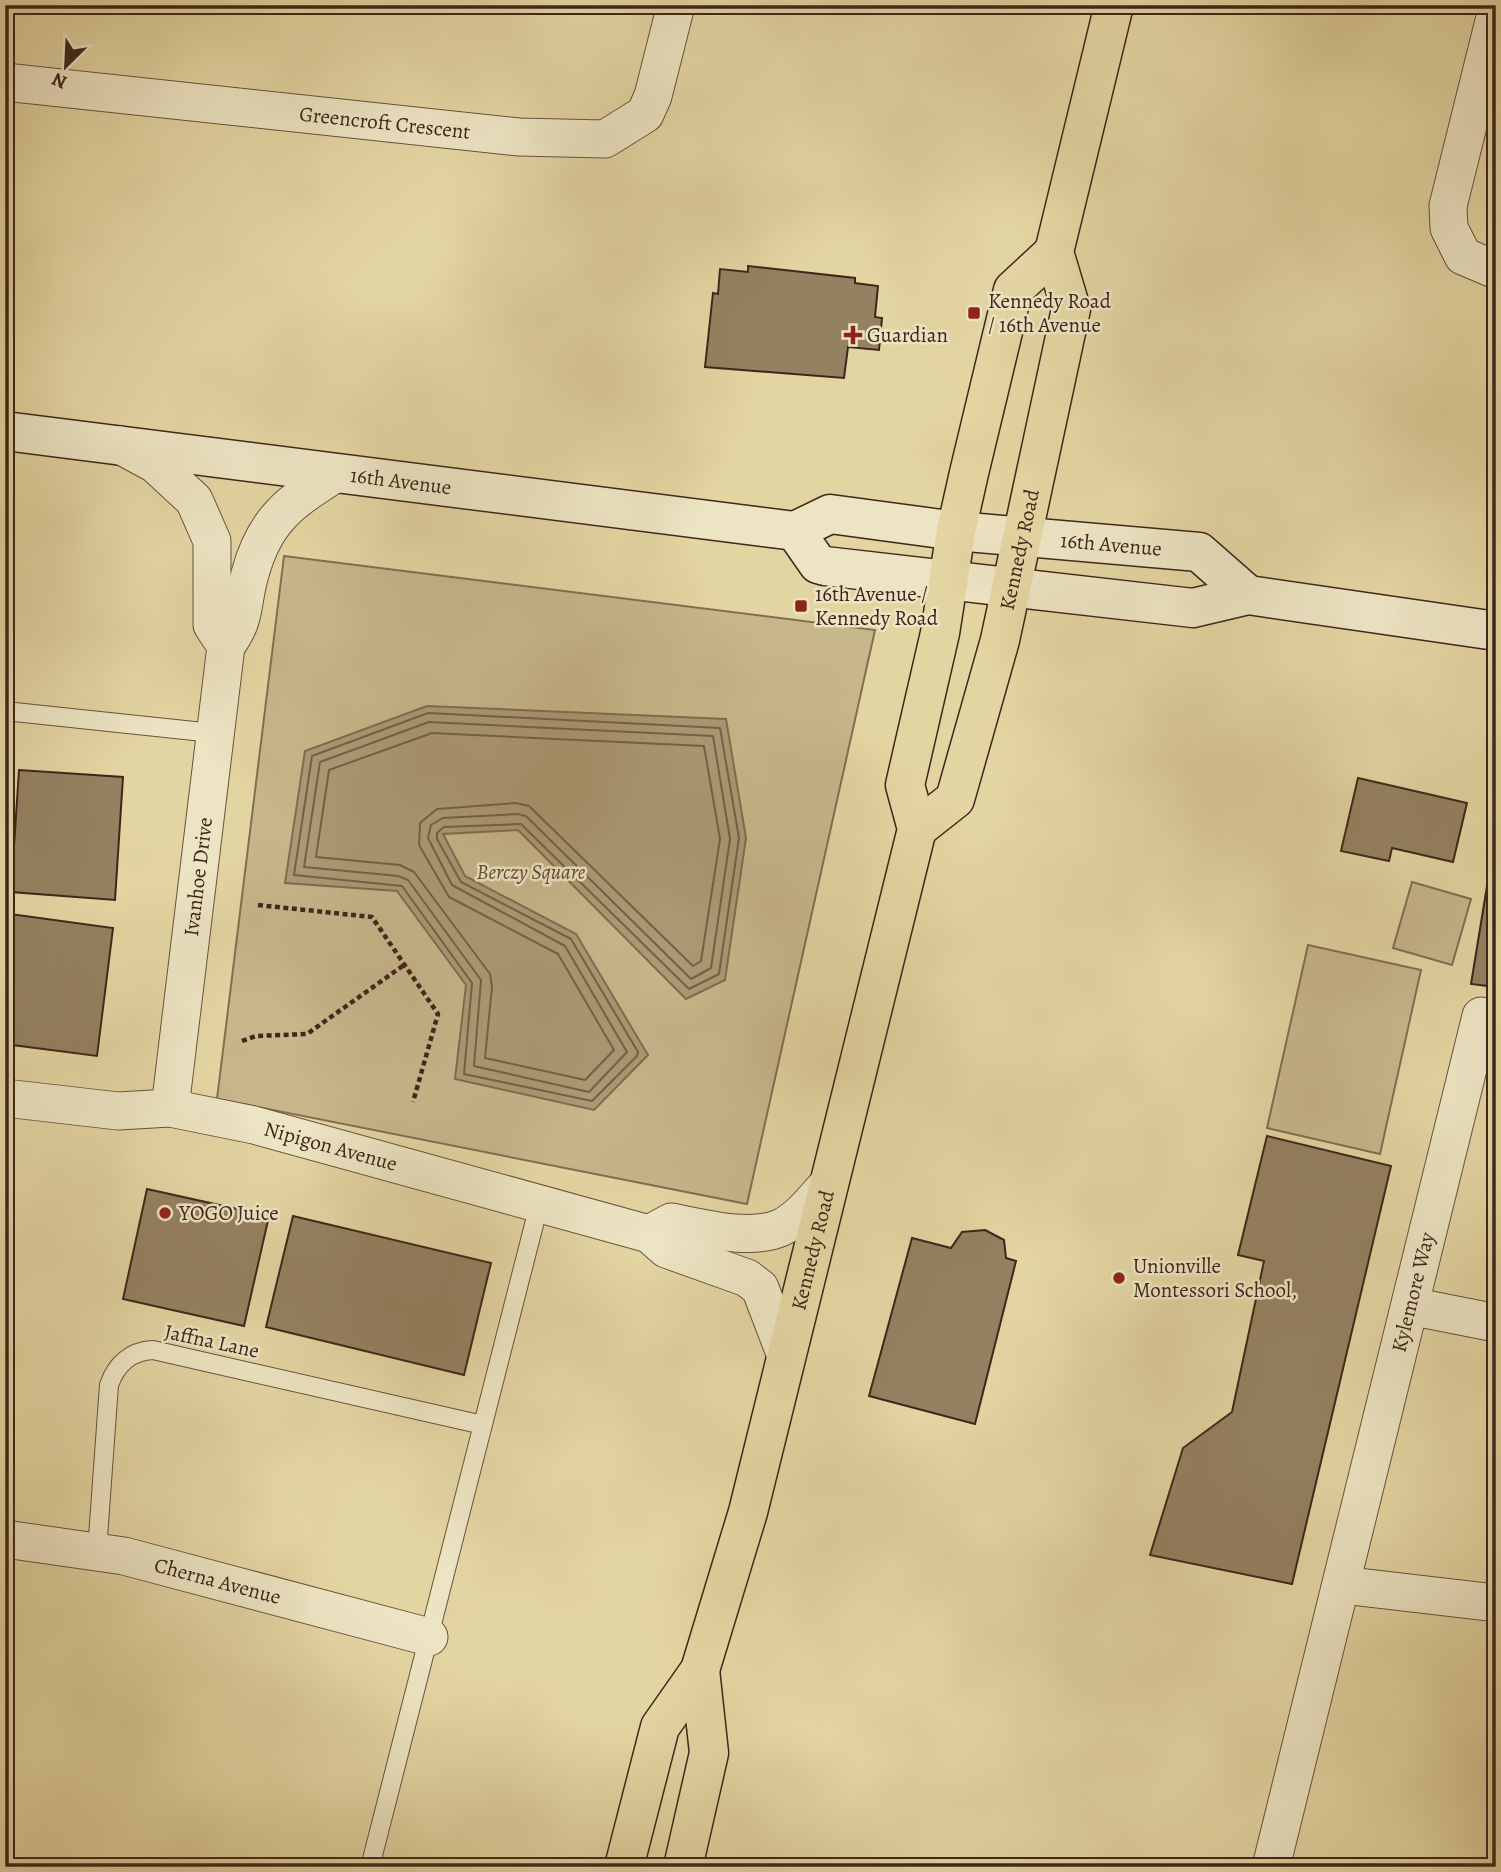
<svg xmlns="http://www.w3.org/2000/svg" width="1501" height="1872" viewBox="0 0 1501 1872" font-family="Alegreya,serif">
<rect width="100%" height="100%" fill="#e3d5a2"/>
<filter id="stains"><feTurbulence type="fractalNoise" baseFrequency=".00286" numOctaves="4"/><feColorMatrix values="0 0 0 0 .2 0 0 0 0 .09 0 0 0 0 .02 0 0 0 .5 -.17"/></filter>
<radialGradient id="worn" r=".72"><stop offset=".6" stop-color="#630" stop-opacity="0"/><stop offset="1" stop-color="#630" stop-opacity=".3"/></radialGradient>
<path fill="#c7b78b" stroke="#826e53" stroke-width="2" d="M284 556 875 630 747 1204 217 1099Z
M1412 882 1471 899 1452 965 1393 948Z
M1308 945 1421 970 1380 1154 1267 1128Z"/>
<path fill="#ab9a74" stroke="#7f6c50" stroke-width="2" d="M427 706 726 719 746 838 725 980 686 999 518 830 443 834 465 876 576 934 648 1055 594 1110 455 1079 466 985 397 891 285 883 305 751Z"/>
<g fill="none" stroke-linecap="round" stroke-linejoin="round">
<path stroke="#746048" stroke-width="2" d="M428 713 720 728 739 838 719 974 689 989 521 824 444 827 437 833V839L461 882 571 939 638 1052 637 1056 592 1101 464 1074 472 983 402 886 294 875 312 756Z
M429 722 713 736 730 839 711 968 691 979 526 816 517 814 443 818 431 825 428 838 452 885 565 946 627 1052 589 1092 474 1066 481 980 408 880 398 876 304 867 320 762Z
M432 733 704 746 720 839 701 961 693 966 529 806 516 803 437 809 420 823 419 845 449 897 558 954 614 1050 585 1080 485 1058 492 987 490 974 414 872 400 865 316 857 329 770Z"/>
</g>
<path fill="#948161" stroke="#3e261b" stroke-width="2" d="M748 266 855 278V283L878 286 875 317 882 318 879 350 848 347 844 378 705 367 713 293 718 294 720 269 748 272Z
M19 770 123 777 115 900 11 892Z
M1358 778 1467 803 1453 862 1392 848 1389 861 1341 851Z
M1496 831V987L1471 984Z
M10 914 113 928 97 1056 5 1044V950Z
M1267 1136 1391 1166 1292 1584 1150 1555 1183 1448 1232 1412 1264 1261 1238 1255Z
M147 1189 269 1216 244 1326 123 1299Z
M293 1216 491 1263 464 1375 266 1327Z
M985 1230 1004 1240 1006 1258 1016 1261 975 1424 869 1396 912 1238 951 1248 962 1232Z"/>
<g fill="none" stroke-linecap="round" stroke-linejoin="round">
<g stroke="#67523d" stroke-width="20">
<path id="lane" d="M5 711 213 733
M97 1551 109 1385C116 1365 130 1351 153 1350L483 1425
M370 1867 539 1205"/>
</g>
<g stroke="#67523d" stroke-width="39">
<g id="street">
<path d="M1496 13 1448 206 1449 228 1463 256 1496 270"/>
<path id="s1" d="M5 82 519 137 605 139 645 114 653 96 676 5"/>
<path d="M120 445 155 464 194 500 212 541V625L226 646"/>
<path id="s2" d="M5 1098 118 1111 170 1108 254 1125 649 1234 666 1249 747 1278 760 1288 786 1356"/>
<path id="s3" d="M170 1108 226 646C247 618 241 605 250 574 265 518 291 502 336 473"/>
<path d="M649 1234 671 1222C703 1228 749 1241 780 1228 799 1220 816 1197 829 1183"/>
<path d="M1410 1306 1496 1323"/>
<path id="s4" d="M5 1539 124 1556 429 1637"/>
<path d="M1342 1585 1496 1603"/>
<path id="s5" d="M1271 1867 1481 1016 1496 1018"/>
</g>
</g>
<g stroke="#3e261b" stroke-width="41">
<g id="secondary">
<path id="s6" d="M5 431 795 531 830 514 956 531 1199 552 1248 595"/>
<path d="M795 531 818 564 825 566 1193 608 1248 595 1496 631"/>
</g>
</g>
<g stroke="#3e261b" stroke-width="41">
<g id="primary">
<path id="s7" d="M917 829 955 799 1000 640 1071 309 1054 252 1114 5"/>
<path id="s8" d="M624 1867 660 1727 700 1670 748 1512 917 829 905 785 940 633 956 531 969 473 1013 290 1054 252"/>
<path d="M683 1867 709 1753 700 1670"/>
</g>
</g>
<path stroke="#3e261b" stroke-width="4.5" stroke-dasharray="5 3.5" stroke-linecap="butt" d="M258 905 372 917 438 1014 413 1102
M242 1041 256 1036 307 1034 404 965"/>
<use href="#lane" stroke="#ede4c3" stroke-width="18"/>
<use href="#street" stroke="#ede4c3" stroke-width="37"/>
<use href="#secondary" stroke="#ede4c3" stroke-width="38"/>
<use href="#primary" stroke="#e3d5a2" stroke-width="38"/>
</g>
<g fill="#8f2418" stroke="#ede4c3" stroke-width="2.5">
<rect x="967" y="306" width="14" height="14" rx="3.5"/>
<path d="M849.5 324.5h7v7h7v7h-7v7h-7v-7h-7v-7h7z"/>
<rect x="794" y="599" width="14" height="14" rx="3.5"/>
<circle cx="165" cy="1213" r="7"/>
<circle cx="1119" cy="1278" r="7"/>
</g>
<g text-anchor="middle" stroke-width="5" stroke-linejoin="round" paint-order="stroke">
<g font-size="21" fill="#3e261b" stroke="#ede4c3">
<text dy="7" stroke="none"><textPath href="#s1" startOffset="382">Greencroft Crescent</textPath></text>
<text dy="7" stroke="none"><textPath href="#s6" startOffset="399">16th Avenue</textPath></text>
<text dy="7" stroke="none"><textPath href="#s6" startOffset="1118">16th Avenue</textPath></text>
<text dy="7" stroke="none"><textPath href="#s7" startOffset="306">Kennedy Road</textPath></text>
<text dy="7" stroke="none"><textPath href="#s3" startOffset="233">Ivanhoe Drive</textPath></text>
<text dy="7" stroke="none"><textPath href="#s2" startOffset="331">Nipigon Avenue</textPath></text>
<text dy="7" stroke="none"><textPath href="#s8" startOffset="649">Kennedy Road</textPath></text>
<text dy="7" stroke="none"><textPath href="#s5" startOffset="592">Kylemore Way</textPath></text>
<text transform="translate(212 1341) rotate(12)" y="7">Jaffna Lane</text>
<text dy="7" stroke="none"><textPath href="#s4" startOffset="217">Cherna Avenue</textPath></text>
</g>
<g font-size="21" fill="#3e261b" stroke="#ede4c3" text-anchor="start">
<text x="988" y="308">Kennedy Road<tspan x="988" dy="24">/ 16th Avenue</tspan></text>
<text x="867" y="342">Guardian</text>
<text x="815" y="601">16th Avenue /<tspan x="815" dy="24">Kennedy Road</tspan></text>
<text x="179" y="1220">YOGO Juice</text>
<text x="1133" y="1273">Unionville<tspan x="1133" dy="24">Montessori School,</tspan></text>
</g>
<g font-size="21" font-style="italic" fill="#604a37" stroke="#ede4c3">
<text x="531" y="879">Berczy Square</text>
</g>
</g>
<rect width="1501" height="1872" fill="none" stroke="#e3d5a2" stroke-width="28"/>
<rect x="7" y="7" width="1487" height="1858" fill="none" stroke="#3e261b" stroke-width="3.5"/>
<rect x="14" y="14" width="1473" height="1844" fill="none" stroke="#3e261b" stroke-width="2"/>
<g transform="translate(66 66) rotate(204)" stroke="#ede4c3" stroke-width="5" paint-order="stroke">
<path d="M0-5L12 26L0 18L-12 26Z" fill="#3e261b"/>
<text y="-10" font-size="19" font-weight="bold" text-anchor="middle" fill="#3e261b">N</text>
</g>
<rect width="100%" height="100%" filter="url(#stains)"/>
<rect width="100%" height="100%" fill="url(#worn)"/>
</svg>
